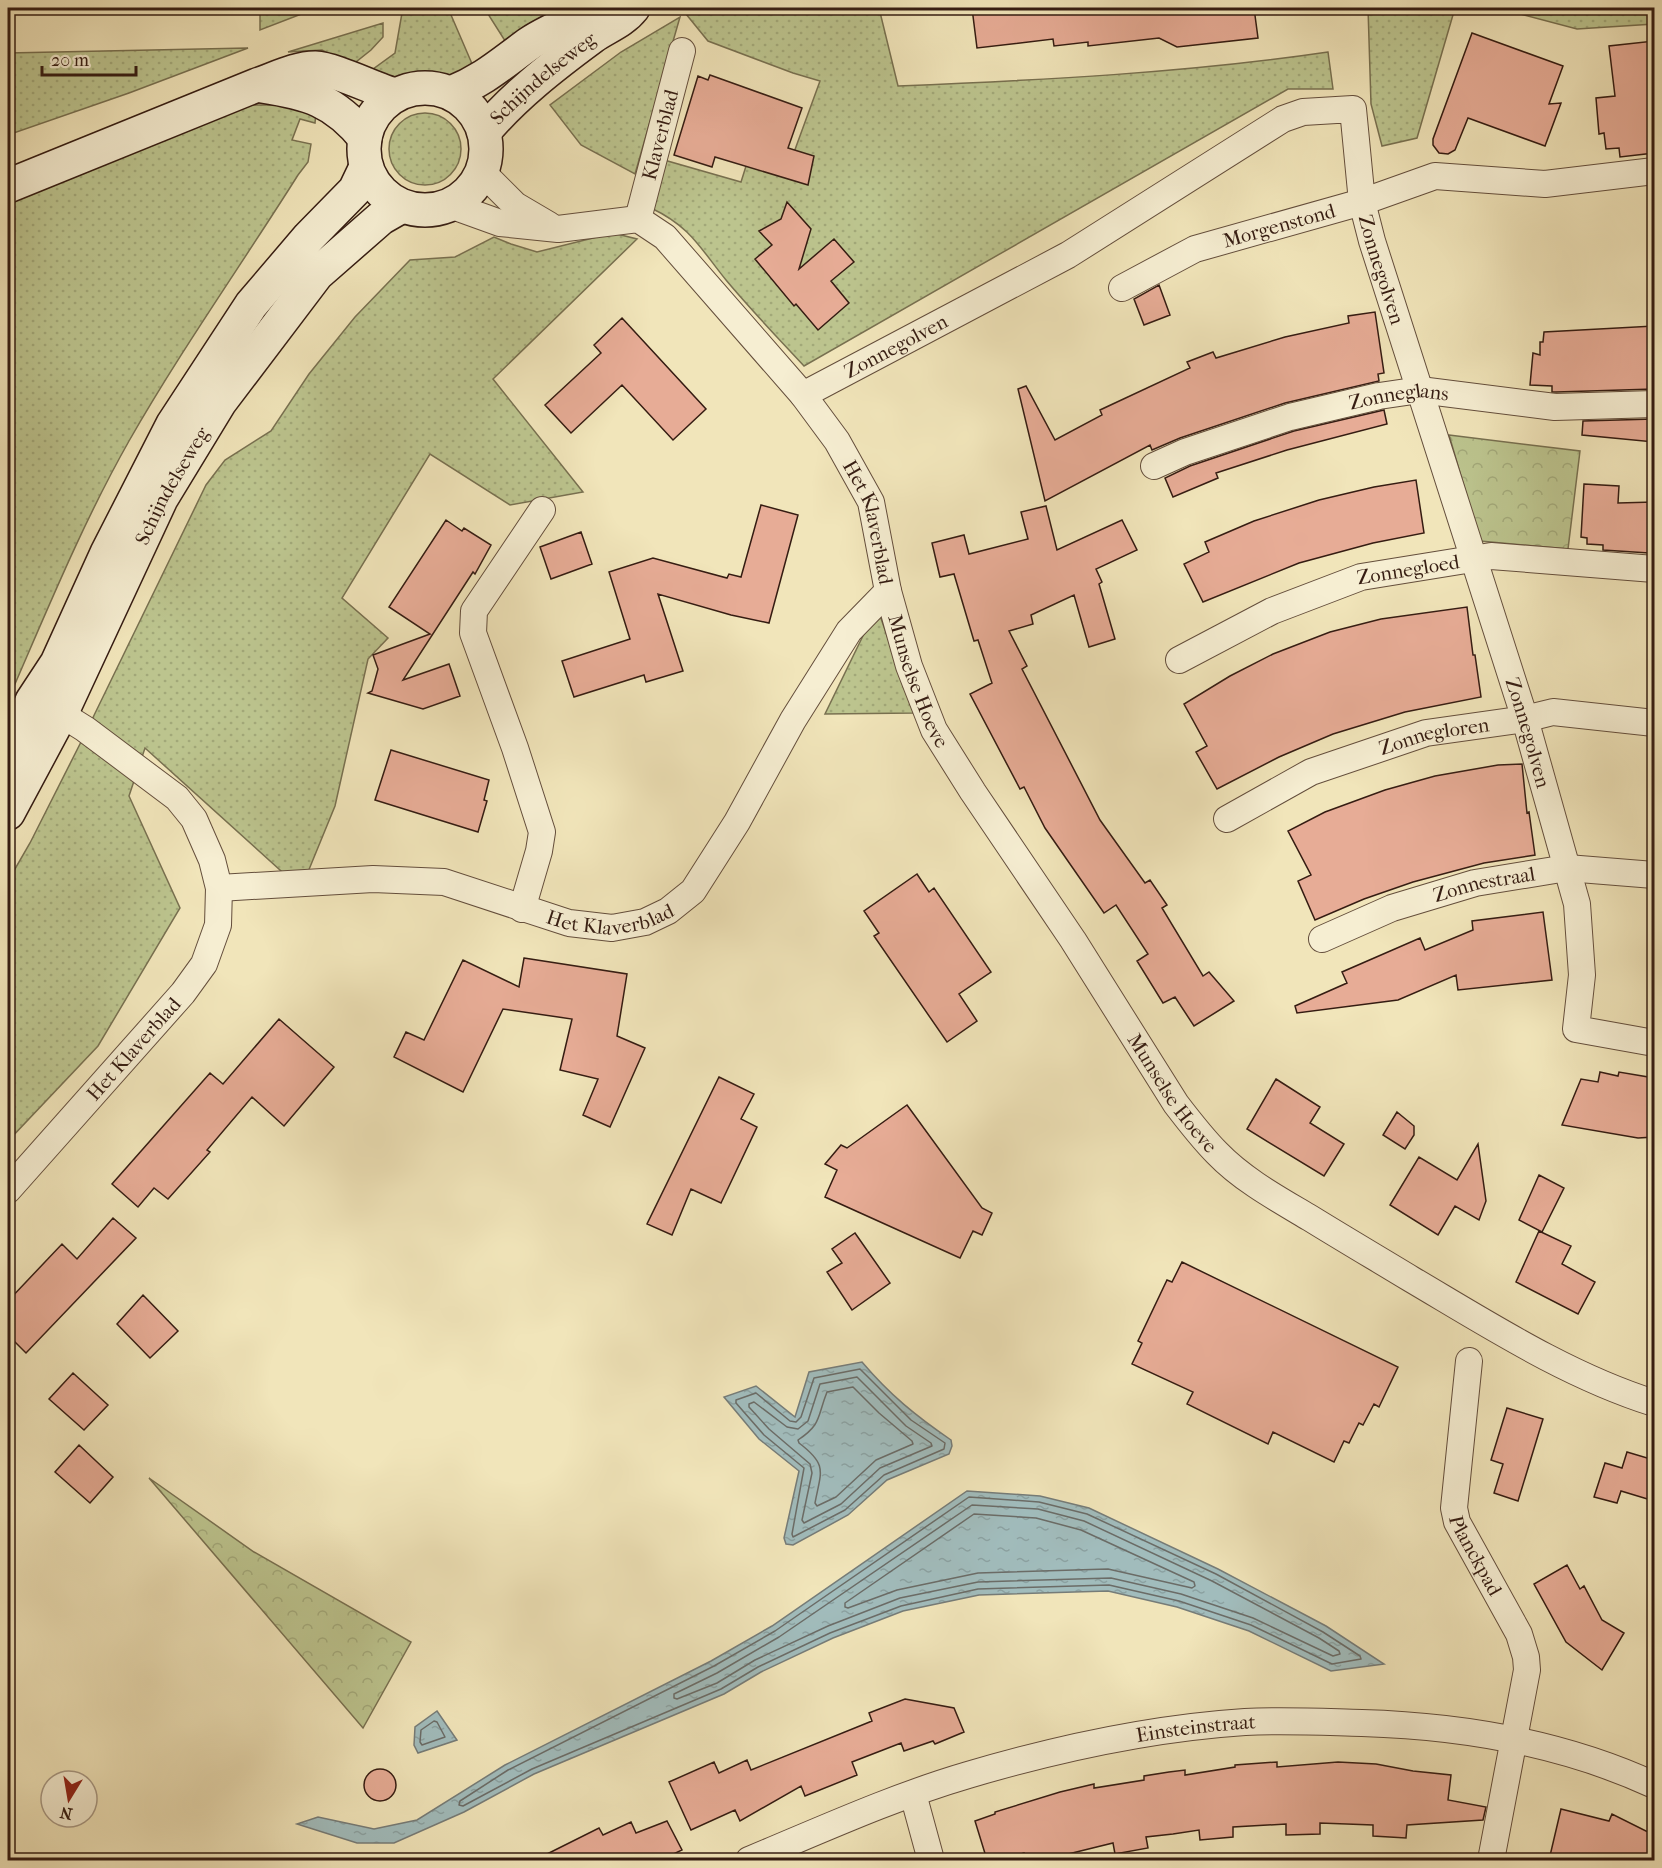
<svg xmlns="http://www.w3.org/2000/svg" width="1662" height="1868" viewBox="0 0 1662 1868" font-family="'IM FELL French Canon',serif">
<defs>
<pattern id="grass-dots" width="8" height="8" patternUnits="userSpaceOnUse" patternTransform="scale(1.5)"><rect width="8" height="8" fill="#bcc48e"/><path d="M2 2h.1M6 6h.1" fill="none" stroke="#a2a879" stroke-width="1.8" stroke-linecap="round"/></pattern>
<pattern id="forest-crowns" width="20" height="18" patternUnits="userSpaceOnUse" patternTransform="scale(1.5)"><rect width="20" height="18" fill="#bcc48e"/><path d="M2 6a3 3 0 1 1 6 0M12 15a3 3 0 1 1 6 0" fill="none" stroke="#a2a879"/></pattern>
<pattern id="water-ripples" width="26" height="14" patternUnits="userSpaceOnUse" patternTransform="scale(1.5)"><rect width="26" height="14" fill="#a1bcbc"/><path d="M2 4q2-2 4 0t4 0M15 11q2-2 4 0t4 0" fill="none" stroke="#8ba1a1"/></pattern>
</defs>
<rect width="100%" height="100%" fill="#f1e5ba"/>
<filter id="stains"><feTurbulence type="fractalNoise" baseFrequency=".00333" numOctaves="4"/><feColorMatrix values="0 0 0 0 .2 0 0 0 0 .09 0 0 0 0 .02 0 0 0 .5 -.17"/></filter>
<radialGradient id="worn" r=".72"><stop offset=".6" stop-color="#630" stop-opacity="0"/><stop offset="1" stop-color="#630" stop-opacity=".3"/></radialGradient>
<path fill="url(#grass-dots)" stroke="#787050" stroke-width="1.5" d="M260 8H317L260 30Z
M427 8H448L476 73 451 75 406 76 388 78 369 72 395 53 402 13Z
M487 8H562L507 44 488 14Z
M701 8H879L898 86C1042 80 1186 73 1328 52L1333 89H1288L804 366C778 338 751 310 726 280 700 248 691 227 651 208L664 160 741 182 747 163 793 155 820 81 793 73 708 41 686 14Z
M1368 8H1455L1417 138 1382 146 1371 104Z
M1498 8H1654V24L1577 29Z
M680 17 635 174 581 145 550 105 621 52Z
M383 23V37L371 50 352 65 322 50 288 52Z
M248 48 129 93 8 135V53Z
M245 105H292L316 112 315 123 300 119 292 140 311 144 308 162 298 175C242 264 181 350 129 441 82 524 46 613 8 700V201Z
M389 149a36 36 0 1 1 72 0a36 36 0 1 1-72 0Z
M613 233 637 239 493 379 583 492 510 505 430 454 342 598 388 638 368 659 335 806 301 889 145 748 129 796 180 908 98 1046 8 1141V881L30 843 83 738 206 485 225 460 271 431 309 374 355 317 410 260 455 257 494 237 511 244 537 252Z
M877 607 914 713 825 714Z"/>
<path fill="url(#forest-crowns)" stroke="#787050" stroke-width="1.5" d="M1449 435 1580 451 1568 549 1480 541Z
M149 1478 254 1552 411 1642 363 1728Z"/>
<path fill="url(#water-ripples)" stroke="#767c78" stroke-width="1.5" d="M862 1362C890 1395 916 1416 951 1440L952 1446 949 1454 887 1480 848 1515 793 1545 786 1544 784 1538 799 1471 759 1439 724 1397 756 1386 795 1417 809 1372Z
M967 1491 1040 1496 1089 1508 1218 1569 1326 1626 1384 1664 1331 1671 1249 1631 1177 1607 1108 1591 979 1595 903 1611 833 1638 761 1672 724 1694 534 1774 464 1812 394 1843H357L297 1824 318 1817 374 1829 417 1820 505 1765 711 1661 772 1626Z
M437 1711 457 1740 418 1753 414 1745 415 1727Z"/>
<g fill="none" stroke-linecap="round" stroke-linejoin="round">
<path stroke="#6b6c67" stroke-width="1.5" d="M860 1369 911 1420 945 1443 944 1449 884 1475 845 1510 793 1537 792 1534 804 1468 764 1435 736 1403V1400L756 1393 790 1421 796 1422 801 1417 814 1378Z
M857 1377 906 1426 931 1443 932 1446 880 1468 841 1504 804 1523 802 1520 812 1473 810 1464 769 1429 749 1407V1404L754 1402 787 1427 798 1429 808 1421 820 1384Z
M853 1387 879 1413 912 1441 913 1444 876 1460 836 1497 817 1506 815 1503C821 1471 828 1465 799 1443L798 1440C822 1424 817 1417 827 1392Z
M969 1497 1039 1502 1087 1514 1216 1574 1323 1632 1360 1656 1361 1659 1332 1664 1251 1625 1179 1601 1109 1585 978 1589 901 1606 830 1633 758 1667 721 1689 532 1769 463 1806 459 1805 460 1801 508 1770 714 1666 775 1631Z
M972 1505 1038 1509 1084 1521 1212 1581 1319 1638 1339 1651 1340 1654 1333 1656 1253 1618 1181 1594 1111 1578 978 1582 900 1598 828 1626 755 1660 717 1683 677 1699 674 1698V1694L717 1673 779 1637Z
M974 1514 1036 1518 1081 1530 1194 1582 1195 1586 1192 1588 1108 1569 978 1573 897 1590 848 1608 845 1607V1603Z
M434 1721 437 1722 445 1737 422 1745 420 1742 421 1730Z"/>
</g>
<path fill="#e7ac96" stroke="#351c12" stroke-width="1.5" d="M972 8H1254L1258 38 1177 47 1159 38 1088 46V42L1054 46 1053 39 977 48Z
M1472 33 1563 66 1549 104 1561 103 1545 146 1468 118 1455 150 1448 154 1439 153 1433 145V139Z
M1654 41V153L1620 157 1619 148 1606 149 1604 133 1599 134 1596 98 1615 96 1609 46Z
M710 75 802 108 788 148 814 156 808 185 715 157 712 167 674 155 698 76 708 80Z
M787 202 811 229 799 269 834 239 854 262 831 281 849 303 818 330 796 304 794 306 755 259 772 245 759 231 781 219Z
M1159 285 1170 315 1144 325 1134 299Z
M1375 312 1384 373 1378 374 1379 381 1285 403 1180 438 1152 450 1150 445 1045 501 1018 389 1026 386 1055 440 1102 415 1100 410 1190 368 1187 362 1213 352 1216 358 1285 337 1349 323 1348 316Z
M622 318 706 409 673 440 622 385 571 433 545 405 601 353 594 345Z
M1654 326V389L1556 392H1552V386L1530 385 1533 353 1540 355V342H1543L1544 332Z
M1384 410 1387 424 1287 450 1216 473 1218 478 1173 497 1165 478 1190 466 1294 431Z
M1654 419V442L1582 435 1583 421Z
M1416 480 1424 533 1373 543 1299 563 1203 602 1184 564 1209 552 1205 542 1254 521 1319 500 1374 487Z
M1584 484 1619 486 1618 503 1654 502V545L1650 546 1649 553 1603 550V545L1587 544V538L1581 537Z
M761 505 798 515 769 623 731 615 658 594 683 671 646 682 644 675 574 697 562 661 630 639 609 572 653 558 727 578 729 574 741 577Z
M1046 506 1057 550 1122 520 1137 550 1096 569 1102 582 1099 584 1115 639 1089 647 1074 595 1031 615 1033 624 1009 631 1027 666 1022 669 1100 820 1145 883 1150 880 1167 905 1162 908 1203 976 1209 972 1234 1001 1194 1026 1175 997 1163 1003 1137 961 1148 954 1116 905 1104 913 1045 828 1024 787 1020 789 970 694 992 683 978 640 974 641 954 574 940 577 932 543 964 535 969 554 1028 539 1021 512Z
M446 520 462 531 464 528 491 545 475 574 473 572 403 680 449 664 460 696 423 709 368 693 372 691 378 669 373 655 430 634 389 607Z
M581 532 592 564 551 579 540 547Z
M1467 607 1473 655H1475L1481 697 1405 712 1333 734 1279 757 1217 789 1196 752 1207 746 1184 704 1230 676 1273 654 1330 632 1381 619Z
M391 750 489 780 484 800 487 801 478 832 375 800Z
M1522 764 1527 813 1529 812 1535 855 1484 863 1413 882 1364 899 1315 920 1298 881 1311 875 1288 831 1325 812 1385 790 1435 776 1498 765Z
M917 874 929 892 934 888 991 972 959 994 977 1021 947 1042 874 936 879 933 864 911Z
M1543 912 1552 980 1458 990 1456 975 1398 1000 1297 1013 1295 1006 1347 983 1342 972 1420 938 1425 950 1473 930 1472 921Z
M524 958 627 974 617 1036 645 1048 610 1127 583 1115 598 1079 560 1070 572 1019 503 1009 463 1092 394 1057 406 1032 424 1040 463 960 519 987Z
M279 1019 334 1067 284 1126 252 1097 207 1150 210 1152 168 1199 154 1188 138 1207 112 1184 210 1073 223 1084Z
M1600 1072 1618 1076 1619 1072 1654 1078V1137L1638 1138 1562 1125 1581 1079 1598 1082Z
M719 1077 754 1094 741 1119 757 1127 721 1203 691 1189 672 1235 647 1224Z
M1276 1079 1320 1107 1310 1123 1344 1144 1324 1176 1247 1129Z
M907 1105 982 1208 992 1213 982 1235 973 1231 960 1258 825 1197 837 1170 825 1164 841 1145 847 1148Z
M1397 1112 1414 1126V1135L1405 1149 1383 1135Z
M1478 1144 1486 1201 1479 1220 1455 1206 1438 1235 1390 1205 1419 1157 1457 1180Z
M1539 1175 1564 1188 1542 1232 1519 1220Z
M113 1218 136 1238 26 1353 8 1335V1301L62 1244 77 1259Z
M1539 1231 1571 1246 1562 1264 1595 1282 1578 1314 1516 1282Z
M855 1233 890 1283 852 1310 827 1272 842 1263 832 1249Z
M1182 1262 1398 1367 1379 1407 1374 1404 1363 1425 1359 1423 1349 1443 1344 1441 1334 1462 1273 1432 1268 1444 1187 1404 1193 1392 1132 1364 1142 1343 1138 1341 1167 1280 1172 1282Z
M143 1295 178 1331 150 1358 117 1324Z
M73 1373 108 1405 84 1430 49 1399Z
M1507 1408 1543 1419 1518 1501 1494 1493 1503 1464 1491 1460Z
M79 1445 113 1477 90 1503 55 1472Z
M1627 1452 1654 1460V1501L1621 1491 1617 1503 1594 1497 1605 1463 1622 1468Z
M1567 1565 1580 1589 1584 1586 1602 1620 1624 1633 1602 1670 1566 1642 1534 1584Z
M905 1699 954 1708 964 1732 935 1744 933 1741 904 1751 901 1743 852 1762 857 1775 805 1796 801 1786 740 1821 735 1810 691 1830 669 1782 714 1762 719 1773 747 1760 751 1770 872 1721 869 1713Z
M1277 1762V1767L1338 1762 1376 1764 1413 1771 1451 1775 1448 1800 1486 1807 1483 1820 1407 1825 1406 1838 1373 1836V1825L1320 1823V1834L1286 1835V1824L1233 1827V1837L1200 1840 1199 1830 1173 1834 1146 1837 1148 1848 1115 1854 1113 1843 1060 1856 1062 1860H1027L1024 1853 1001 1860H987L975 1821 995 1814V1812L1060 1792 1094 1784V1788L1144 1780V1776L1169 1772 1185 1770V1775L1235 1767V1765Z
M364 1785a16 16 0 1 1 32 0a16 16 0 1 1-32 0Z
M1561 1809 1609 1821 1612 1814 1654 1835V1860H1549Z
M667 1821 682 1850 661 1860H535L599 1828 603 1835 631 1822 636 1833Z"/>
<g fill="none" stroke-linecap="round" stroke-linejoin="round">
<g stroke="#644e3c" stroke-width="28">
<g id="street">
<path d="M482 172 515 205 549 225"/>
<path id="s1" d="M450 205 500 223 558 229 638 219 665 237 803 395 837 441 871 502 888 591 909 666 934 730 973 792 1073 940 1176 1104C1189 1121 1202 1138 1217 1153 1243 1180 1278 1199 1310 1218 1344 1239 1378 1259 1411 1279 1489 1325 1568 1376 1654 1403"/>
<path id="s2" d="M638 219 682 51"/>
<path id="s3" d="M1122 288 1195 249 1362 202 1435 176 1545 184 1654 171"/>
<path id="s4" d="M803 395 1068 255 1283 119 1303 112 1353 109 1362 202 1372 241 1525 719 1577 904 1582 975 1576 1029 1654 1043"/>
<path id="s5" d="M1154 466 1185 452 1290 417 1379 396 1420 390 1555 407 1654 404"/>
<path id="s6" d="M1179 660 1272 611 1361 577 1491 556 1654 569"/>
<path id="s7" d="M1227 819 1311 772 1426 733 1525 719 1553 712 1654 723"/>
<path id="s8" d="M219 888 373 879 444 882 569 923 612 928 645 922 668 911 693 891 737 822 793 720 849 631 888 591"/>
<path d="M522 909 539 851 542 832 515 748 473 633 474 611 542 510"/>
<path id="s9" d="M1322 939 1392 908 1475 883 1567 868 1654 875"/>
<path id="s10" d="M8 1190 183 993 204 964 218 925 219 888 212 860 194 819 177 798 85 729 61 714"/>
<path id="s11" d="M1469 1361 1454 1508 1457 1522 1519 1634 1526 1657 1527 1670 1491 1860"/>
<path d="M913 1794 931 1860"/>
<path id="s12" d="M749 1860C821 1830 893 1797 968 1775 1056 1749 1153 1728 1245 1722 1284 1720 1323 1722 1362 1723 1463 1726 1563 1743 1654 1785"/>
</g>
</g>
<g stroke="#351c12" stroke-width="36">
<g id="secondary">
<path d="M262 86C308 93 334 100 365 138"/>
<circle cx="425" cy="149" r="61"/>
<path d="M451 93C484 80 502 63 530 43 551 29 578 19 601 8"/>
<path id="s13" d="M484 132C514 96 554 65 592 37 606 27 622 22 633 8"/>
<path d="M8 186 257 85C275 79 296 68 315 68 335 69 374 89 395 95"/>
<path d="M8 756 32 701 57 663 107 553 173 424 251 305 309 237 355 190 366 167"/>
<path id="s14" d="M8 813 61 714 161 499 220 402 317 274 381 218 402 206"/>
</g>
</g>
<use href="#street" stroke="#f6eed2" stroke-width="26"/>
<use href="#secondary" stroke="#f6eed2" stroke-width="33"/>
</g>
<g text-anchor="middle" stroke-width="6" stroke-linejoin="round" paint-order="stroke">
<g font-size="20" fill="#351c12" stroke="#f6eed2">
<text dy="7" stroke="none"><textPath href="#s13" startOffset="80">Schijndelseweg</textPath></text>
<text dy="7" stroke="none"><textPath href="#s2" startOffset="87">Klaverblad</textPath></text>
<text dy="7" stroke="none"><textPath href="#s3" startOffset="170">Morgenstond</textPath></text>
<text dy="7" stroke="none"><textPath href="#s4" startOffset="789">Zonnegolven</textPath></text>
<text dy="7" stroke="none"><textPath href="#s4" startOffset="105">Zonnegolven</textPath></text>
<text dy="7" stroke="none"><textPath href="#s5" startOffset="256">Zonneglans</textPath></text>
<text dy="7" stroke="none"><textPath href="#s14" startOffset="366">Schijndelseweg</textPath></text>
<text dy="7" stroke="none"><textPath href="#s1" startOffset="580">Het Klaverblad</textPath></text>
<text dy="7" stroke="none"><textPath href="#s6" startOffset="248">Zonnegloed</textPath></text>
<text dy="7" stroke="none"><textPath href="#s1" startOffset="747">Munselse Hoeve</textPath></text>
<text dy="7" stroke="none"><textPath href="#s4" startOffset="1275">Zonnegolven</textPath></text>
<text dy="7" stroke="none"><textPath href="#s7" startOffset="225">Zonnegloren</textPath></text>
<text dy="7" stroke="none"><textPath href="#s9" startOffset="172">Zonnestraal</textPath></text>
<text dy="7" stroke="none"><textPath href="#s8" startOffset="399">Het Klaverblad</textPath></text>
<text dy="7" stroke="none"><textPath href="#s10" startOffset="189">Het Klaverblad</textPath></text>
<text dy="7" stroke="none"><textPath href="#s1" startOffset="1233">Munselse Hoeve</textPath></text>
<text dy="7" stroke="none"><textPath href="#s11" startOffset="200">Planckpad</textPath></text>
<text dy="7" stroke="none"><textPath href="#s12" startOffset="468">Einsteinstraat</textPath></text>
</g>
</g>
<rect width="1662" height="1868" fill="none" stroke="#f1e5ba" stroke-width="30"/>
<rect x="9" y="9" width="1644" height="1850" fill="none" stroke="#351c12" stroke-width="3"/>
<rect x="15" y="15" width="1632" height="1838" fill="none" stroke="#351c12" stroke-width="1.5"/>
<g transform="translate(69 1799) rotate(191)"><circle r="28" fill="#f6eed2" stroke="#a99a85" stroke-width="1.5"/>
<path d="M0-4.5L10 22L0 15L-10 22Z" fill="#8f2418"/>
<text y="-9" font-size="16" font-weight="bold" text-anchor="middle" fill="#351c12">N</text>
</g>
<path d="M42 66v9h94v-9" fill="none" stroke="#351c12" stroke-width="3"/>
<text x="51" y="66" font-size="18" fill="#351c12" stroke="#f6eed2" stroke-width="4.5" paint-order="stroke">20 m</text>
<rect width="100%" height="100%" filter="url(#stains)"/>
<rect width="100%" height="100%" fill="url(#worn)"/>
</svg>
